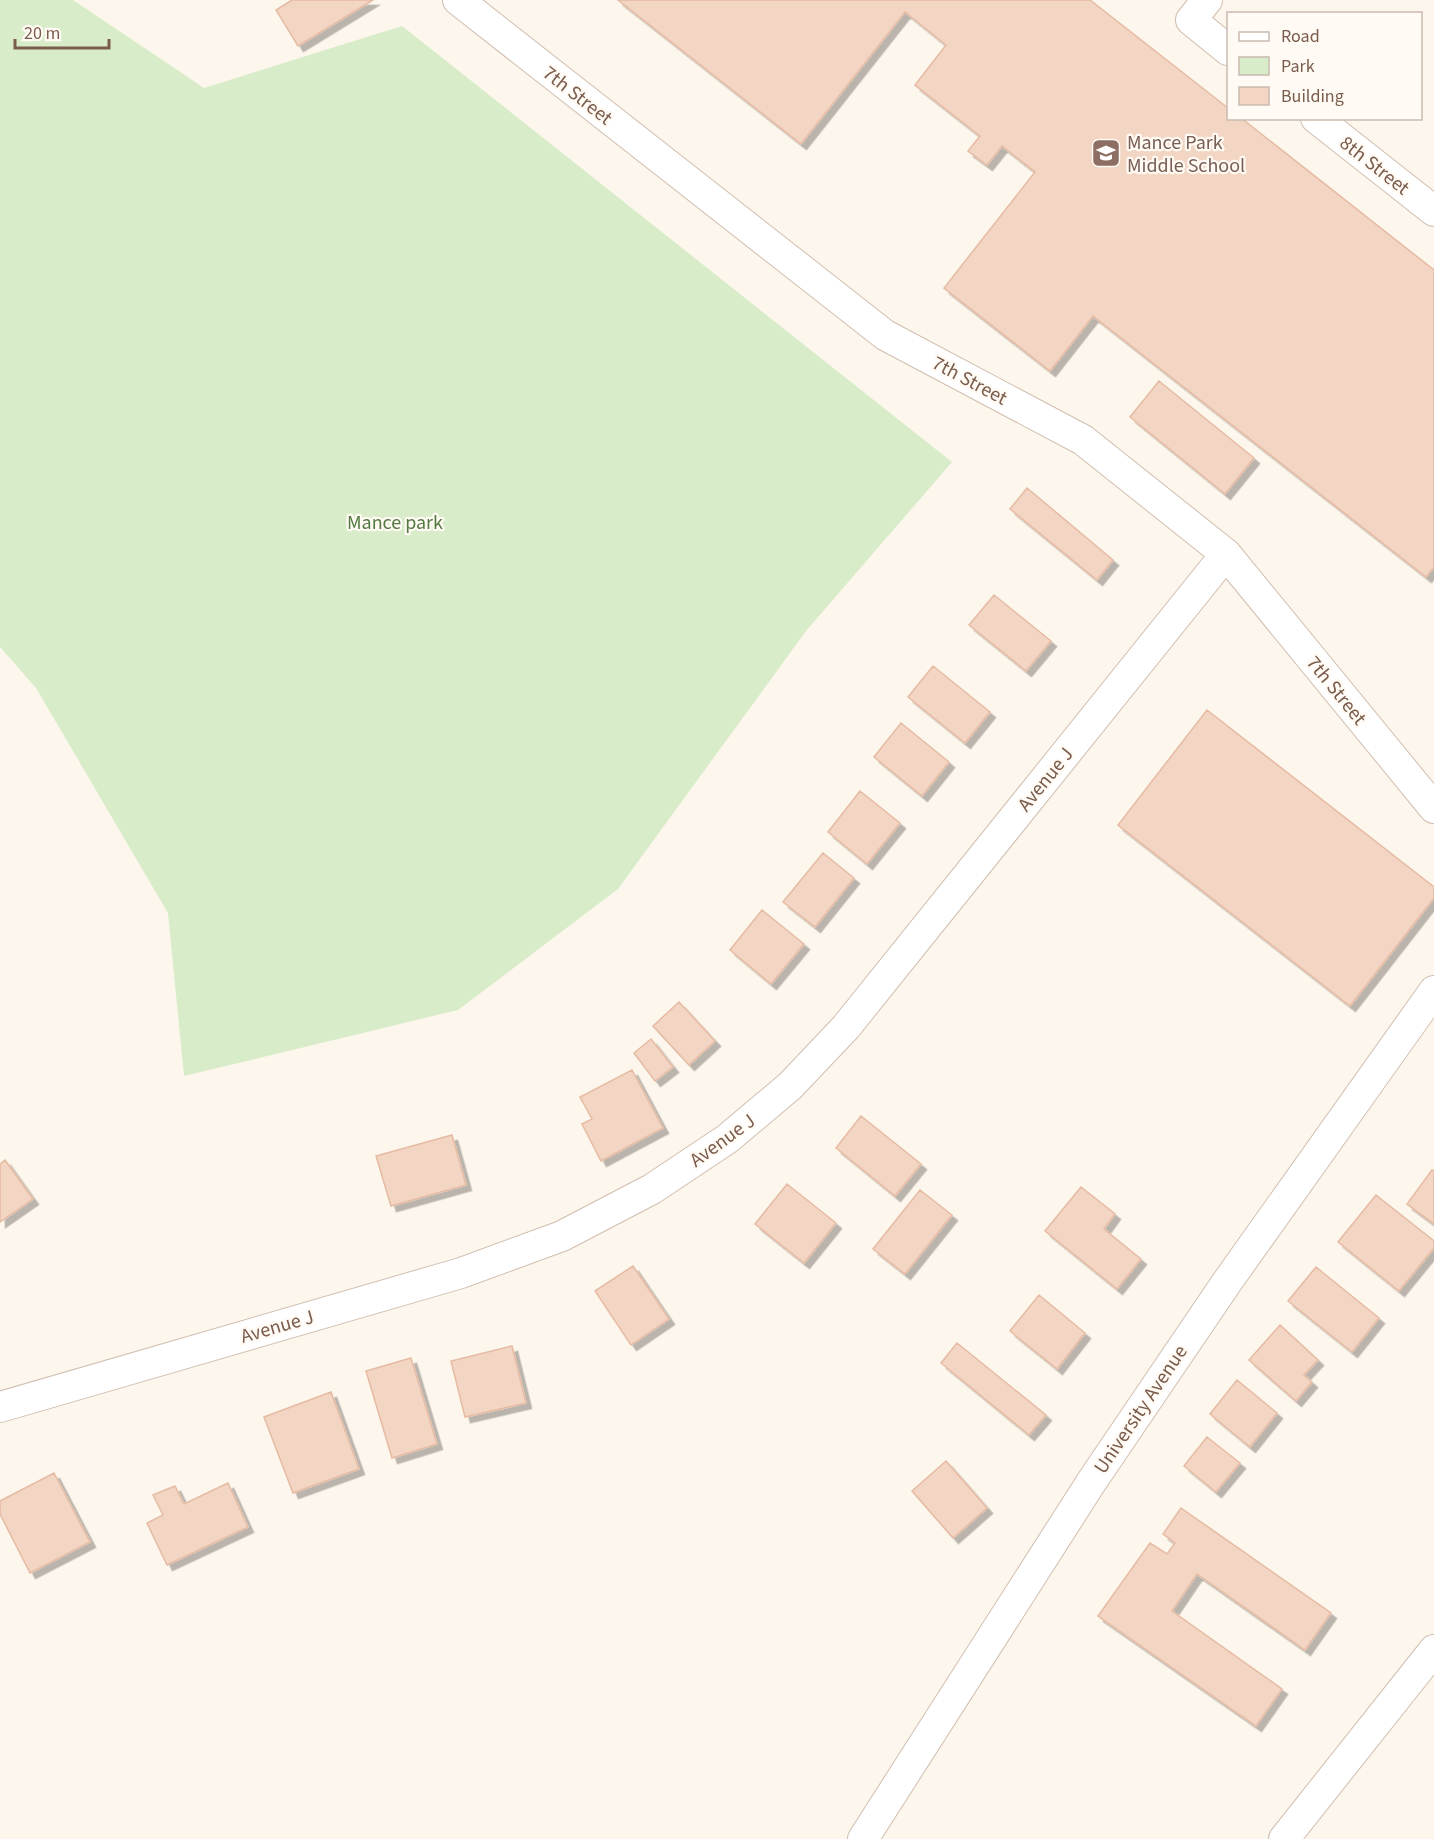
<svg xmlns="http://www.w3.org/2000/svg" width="1434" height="1839" viewBox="0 0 1434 1839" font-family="'Source Sans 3',sans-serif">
<defs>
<filter id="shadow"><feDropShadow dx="5.5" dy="5.5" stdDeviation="0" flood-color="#0004"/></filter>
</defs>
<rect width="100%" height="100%" fill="#fdf6ec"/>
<path fill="#d8ecc9" d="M0 0H73L204 88 402 26 952 462 806 631 618 889 458 1010 184 1076 168 913 36 688 0 647Z"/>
<path fill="#f3d5c3" stroke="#e6bba3" stroke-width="1.5" filter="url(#shadow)" d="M292 0H373L298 46 276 10Z
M618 0H1090L1228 108V118H1241L1434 270V567L1426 577 1093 316 1050 371 944 288 1035 172 1002 146 987 165 968 151 980 136 915 85 946 45 905 12 801 144Z
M1159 381 1254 458 1225 494 1130 417Z
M1027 488 1113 560 1097 580 1010 509Z
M994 595 1051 641 1026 671 969 625Z
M933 666 990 712 965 743 908 697Z
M1207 710 1434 887V898L1350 1006 1118 825Z
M901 723 949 762 922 796 874 757Z
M860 791 900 823 867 864 828 832Z
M823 853 854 878 815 927 783 902Z
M762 910 804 944 771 984 730 950Z
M679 1002 715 1041 689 1065 653 1026Z
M651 1039 673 1067 655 1081 634 1053Z
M632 1070 663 1128 601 1161 582 1124 592 1119 580 1097Z
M861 1116 921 1164 895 1196 836 1148Z
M452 1135 466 1185 391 1206 376 1156Z
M5 1160 33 1199 0 1222V1164Z
M1432 1170 1434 1171V1224L1407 1204Z
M787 1184 836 1223 804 1263 755 1224Z
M1081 1187 1115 1214 1104 1229 1141 1259 1117 1289 1045 1231Z
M920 1190 952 1215 905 1274 873 1249Z
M1376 1195 1434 1241V1248L1399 1291 1338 1242Z
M633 1266 669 1319 631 1345 595 1291Z
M1316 1267 1379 1318 1352 1352 1288 1301Z
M1039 1295 1085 1333 1057 1369 1010 1331Z
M1280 1325 1318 1360 1304 1375 1312 1382 1296 1401 1249 1360Z
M957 1343 1046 1415 1029 1435 941 1363Z
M512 1346 526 1403 465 1417 451 1361Z
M411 1358 437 1444 392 1458 366 1371Z
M1237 1380 1277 1413 1250 1447 1210 1414Z
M331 1392 359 1469 293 1493 264 1417Z
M1207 1437 1240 1463 1216 1492 1184 1466Z
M946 1461 987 1508 953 1538 912 1491Z
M54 1473 90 1542 30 1573 0 1514V1501Z
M228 1483 248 1527 167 1565 147 1523 163 1515 153 1495 175 1486 184 1504Z
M1181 1508 1331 1613 1305 1650 1197 1574 1172 1611 1282 1689 1256 1726 1098 1616 1150 1543 1167 1554 1175 1543 1163 1534Z"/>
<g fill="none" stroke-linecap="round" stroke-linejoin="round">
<g stroke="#d1beb0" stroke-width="32">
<path id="minor" d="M458 0 885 335 1083 440 1226 554 1434 808
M1207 0 1191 20 1228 50
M1316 118 1434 211
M0 1407 461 1273 562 1236 652 1189 727 1139 790 1086 846 1027 1226 554
M863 1839 1092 1481 1227 1282 1434 991
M1284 1839 1434 1650"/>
</g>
<use href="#minor" stroke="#fff" stroke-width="30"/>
</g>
<defs>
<g id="school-square" transform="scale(1.5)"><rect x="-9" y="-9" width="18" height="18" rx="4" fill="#8d6e63" stroke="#fffaf3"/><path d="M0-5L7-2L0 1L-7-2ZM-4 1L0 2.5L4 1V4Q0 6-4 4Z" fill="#fff"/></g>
</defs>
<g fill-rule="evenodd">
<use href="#school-square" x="1106" y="153"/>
</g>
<g text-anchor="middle" stroke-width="4.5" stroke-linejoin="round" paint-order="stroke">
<g font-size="20" fill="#7a5c4d" stroke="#fffaf3">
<text transform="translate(578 95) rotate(38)" y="7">7th Street</text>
<text transform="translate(1375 165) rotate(38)" y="7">8th Street</text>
<text transform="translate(970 380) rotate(28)" y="7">7th Street</text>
<text transform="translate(1337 690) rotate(51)" y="7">7th Street</text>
<text transform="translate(1045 779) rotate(-51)" y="7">Avenue J</text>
<text transform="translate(722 1140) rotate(-36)" y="7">Avenue J</text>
<text transform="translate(277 1326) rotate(-16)" y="7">Avenue J</text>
<text transform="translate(1140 1409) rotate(-56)" y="7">University Avenue</text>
</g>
<g font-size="20" fill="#785e54" stroke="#fffaf3" text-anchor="start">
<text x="1127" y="149">Mance Park<tspan x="1127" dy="23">Middle School</tspan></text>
</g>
<g font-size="20" fill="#537a41" stroke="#fffaf3">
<text x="395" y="529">Mance park</text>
</g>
</g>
<rect x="1227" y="12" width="195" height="108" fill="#fffaf3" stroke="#cabbb1" stroke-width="1.5"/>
<rect x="1239" y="32" width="30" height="9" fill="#ffffff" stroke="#cabbb1" stroke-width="1.5"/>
<text x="1281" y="42" font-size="18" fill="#7a5c4d">Road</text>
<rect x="1239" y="57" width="30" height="18" fill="#d8ecc9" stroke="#cabbb1" stroke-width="1.5"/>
<text x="1281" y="72" font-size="18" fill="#7a5c4d">Park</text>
<rect x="1239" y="87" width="30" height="18" fill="#f3d5c3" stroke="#cabbb1" stroke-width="1.5"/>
<text x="1281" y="102" font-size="18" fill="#7a5c4d">Building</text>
<path d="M15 39v9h94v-9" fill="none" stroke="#7a5c4d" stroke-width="3"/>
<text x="24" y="39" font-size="18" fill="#7a5c4d" stroke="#fffaf3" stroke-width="4.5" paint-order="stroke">20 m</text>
</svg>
